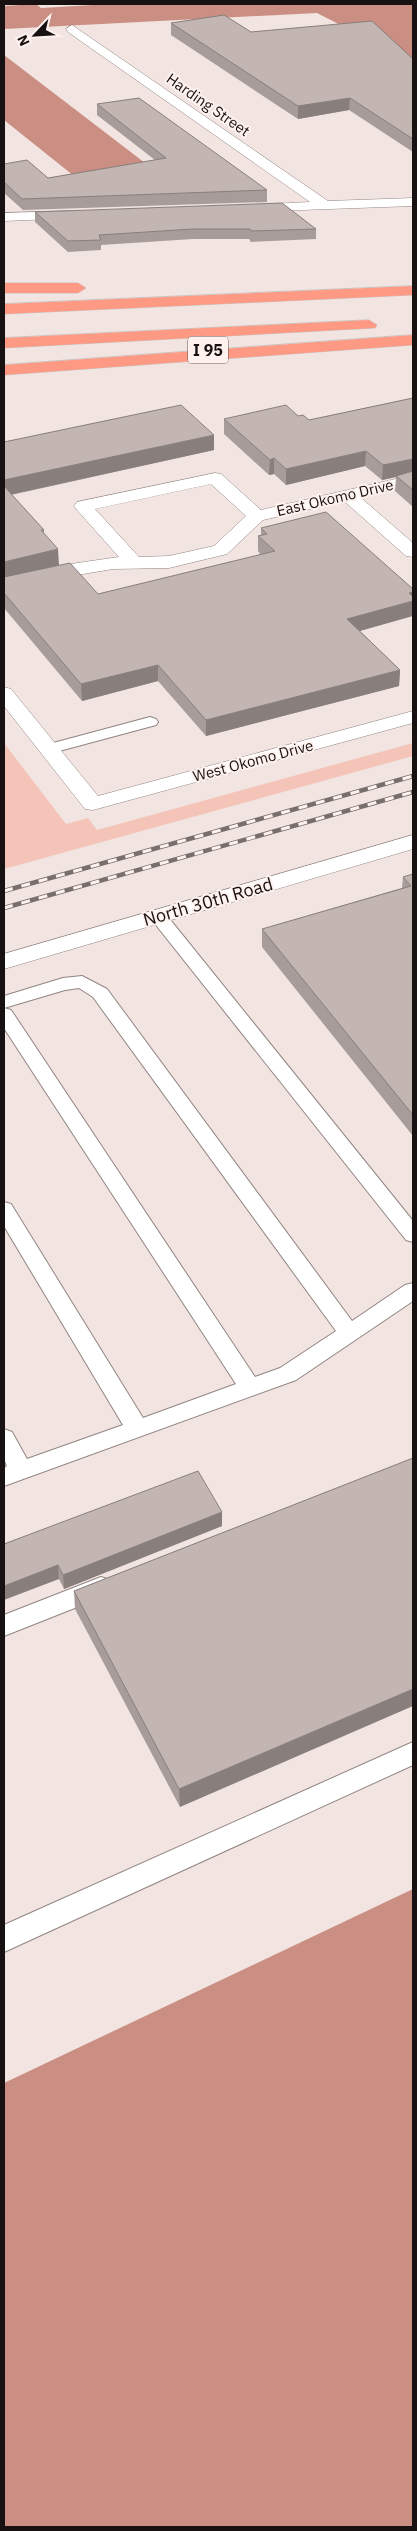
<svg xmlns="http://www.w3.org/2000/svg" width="417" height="2531" viewBox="0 0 417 2531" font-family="'IBM Plex Sans',sans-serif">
<rect width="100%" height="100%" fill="#f2e4e1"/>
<path fill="#f4c4b9" d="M4 743 66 824 88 818 97 830 413 743V756L4 869Z"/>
<path fill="#ca8f82" d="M36 4 41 8 110 4H413V62L317 13 4 29V6Z
M4 55 149 166 74 176 4 120Z
M413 1889V2527H4V2083Z"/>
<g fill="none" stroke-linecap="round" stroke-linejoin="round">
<g stroke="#918582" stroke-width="2">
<path id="lane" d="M150 717 156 719 158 722 156 725 48 754 40 749 42 746Z
M158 911 164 912 413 1221V1242L406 1240 152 920 149 916 152 912Z
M82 976 107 989 352 1321 405 1285 413 1283V1301L296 1380 4 1486V1468L7 1466 4 1459V1429L12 1432 27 1459 123 1425 4 1226V1202L11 1204 143 1418 236 1384 4 1028V1008L11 1010 255 1377 280 1368 336 1331 93 997 79 988 65 990 4 1008V996L63 978Z
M101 1577 110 1580 113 1587 110 1594 4 1636V1615Z
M413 1742V1765L4 1952V1925Z"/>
</g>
<g stroke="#918582" stroke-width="1">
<path id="street" d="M72 25 328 201 413 198V206L245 212 243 209 245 206 250 205 310 202 68 32 66 29Z
M72 211 79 215 77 218 4 221V213Z
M215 473 221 474 261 510 413 475V485L360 497 413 543V557L406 556 344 501 263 520 227 554 169 568 113 569 77 575 4 592V580L77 563 119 557 77 510 74 506 77 502ZM211 484 246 516 214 546 169 556 139 557 95 509Z
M4 687 11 689 98 796 413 711V723L93 810 85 809 4 706Z
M413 835V849L4 969V954Z"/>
</g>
<g stroke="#c7c6c6" stroke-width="1">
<path id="highway" d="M4 283H78L86 288 78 293H4Z
M413 286V295L4 314V304Z
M369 320 377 325 375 328 4 348V338Z
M413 335V345L4 375V365Z"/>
</g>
<use href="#lane" fill="#fff" fill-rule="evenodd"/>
<use href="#street" fill="#fff" fill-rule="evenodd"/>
<use href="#highway" fill="#fe9983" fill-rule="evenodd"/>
<g stroke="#786f6d" stroke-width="4.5">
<path id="rail" d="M4 891 413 776
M4 908 413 792"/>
</g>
<use href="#rail" stroke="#fff1ee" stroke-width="3" stroke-dasharray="9" stroke-linecap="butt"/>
</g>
<path fill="#a79c99" d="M171 23 251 32 413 59V152L349 110 298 119 171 35Z
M97 104 267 190V202L23 210 4 193V164L48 178 155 160 97 115Z
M35 212 316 229V239L251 242 249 239H193L101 245V250L68 252 35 222Z
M413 398V507L395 491 396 477 382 480 365 466 286 485 274 474 269 475 224 434V419L298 416 309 420Z
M4 442 214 450 11 495 44 530V534L59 565 98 594 261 555 258 551V536L261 535V528L360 631 400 670 399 686 206 736 158 681 82 701 4 608Z
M413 874V1136L262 947V929L402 888 403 877Z
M413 1458 180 1807 75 1609 74 1591Z
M222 1512V1526L64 1589 59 1579 4 1544Z"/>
<path fill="#887f7d" d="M350 98 349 110 298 119V106Z
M214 435V450L4 496V480Z
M366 451 365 466 286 485V469Z
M274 458V474L269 475 270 460Z
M413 459V474L396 476V477L382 480 383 465Z
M58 549 59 565 4 578V562Z
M413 592V616L346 635 347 619Z
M158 665V681L82 701 81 684Z
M400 670 399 686 206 736V720Z
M222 1512V1526L64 1589 63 1575Z
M58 1565 59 1579 4 1600V1586Z
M413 1689V1706L180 1807 179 1789Z"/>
<path fill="#c2b5b2" stroke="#887f7d" d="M224 15 251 32 372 21 413 59V139L350 98 298 106 171 23Z
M139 98 267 190 22 199 4 182V164L27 160 48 178 166 158 97 104Z
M282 203 316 229 251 231 250 229H193L99 235 101 240 68 241 35 212Z
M413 398V459L383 465 366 451 286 469 274 458 270 460 224 419 286 405 298 416 303 415 309 420Z
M181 405 214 435 4 480V442Z
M413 471V490L396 476Z
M4 486 44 530H41L58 549 4 562Z
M326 512 413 589V592L409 593 413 597V601L347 619 400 670 206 720 158 665 81 684 4 593V577L70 563 98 594 275 551 258 536 267 534 261 528Z
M413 874V1115L262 929 411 886 403 877Z
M413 1458V1689L179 1789 74 1591Z
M198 1471 222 1512 63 1575 58 1565 4 1586V1544Z"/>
<g text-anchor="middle" stroke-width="4" stroke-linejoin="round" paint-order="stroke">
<g font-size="15" fill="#171211" stroke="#fff1ee">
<text transform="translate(208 105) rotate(35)" y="5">Harding Street</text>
<text transform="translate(335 498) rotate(-13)" y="5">East Okomo Drive</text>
<text transform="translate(253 761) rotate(-15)" y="5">West Okomo Drive</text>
</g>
<rect fill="#fff1ee" stroke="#5d5553" stroke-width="1" x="188" y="336.5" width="40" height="27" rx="4"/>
<g font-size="16" font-weight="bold" fill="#171211">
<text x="208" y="356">I 95</text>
</g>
<g font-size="18" fill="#171211" stroke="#fff1ee">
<text transform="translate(208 902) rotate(-16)" y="6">North 30th Road</text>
</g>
</g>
<rect width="417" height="2531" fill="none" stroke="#171211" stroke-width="10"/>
<g transform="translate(35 35) rotate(245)" stroke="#fff1ee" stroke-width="4" paint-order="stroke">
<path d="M0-4L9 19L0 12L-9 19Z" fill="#171211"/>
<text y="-8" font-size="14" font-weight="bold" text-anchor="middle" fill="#171211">N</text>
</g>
</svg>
